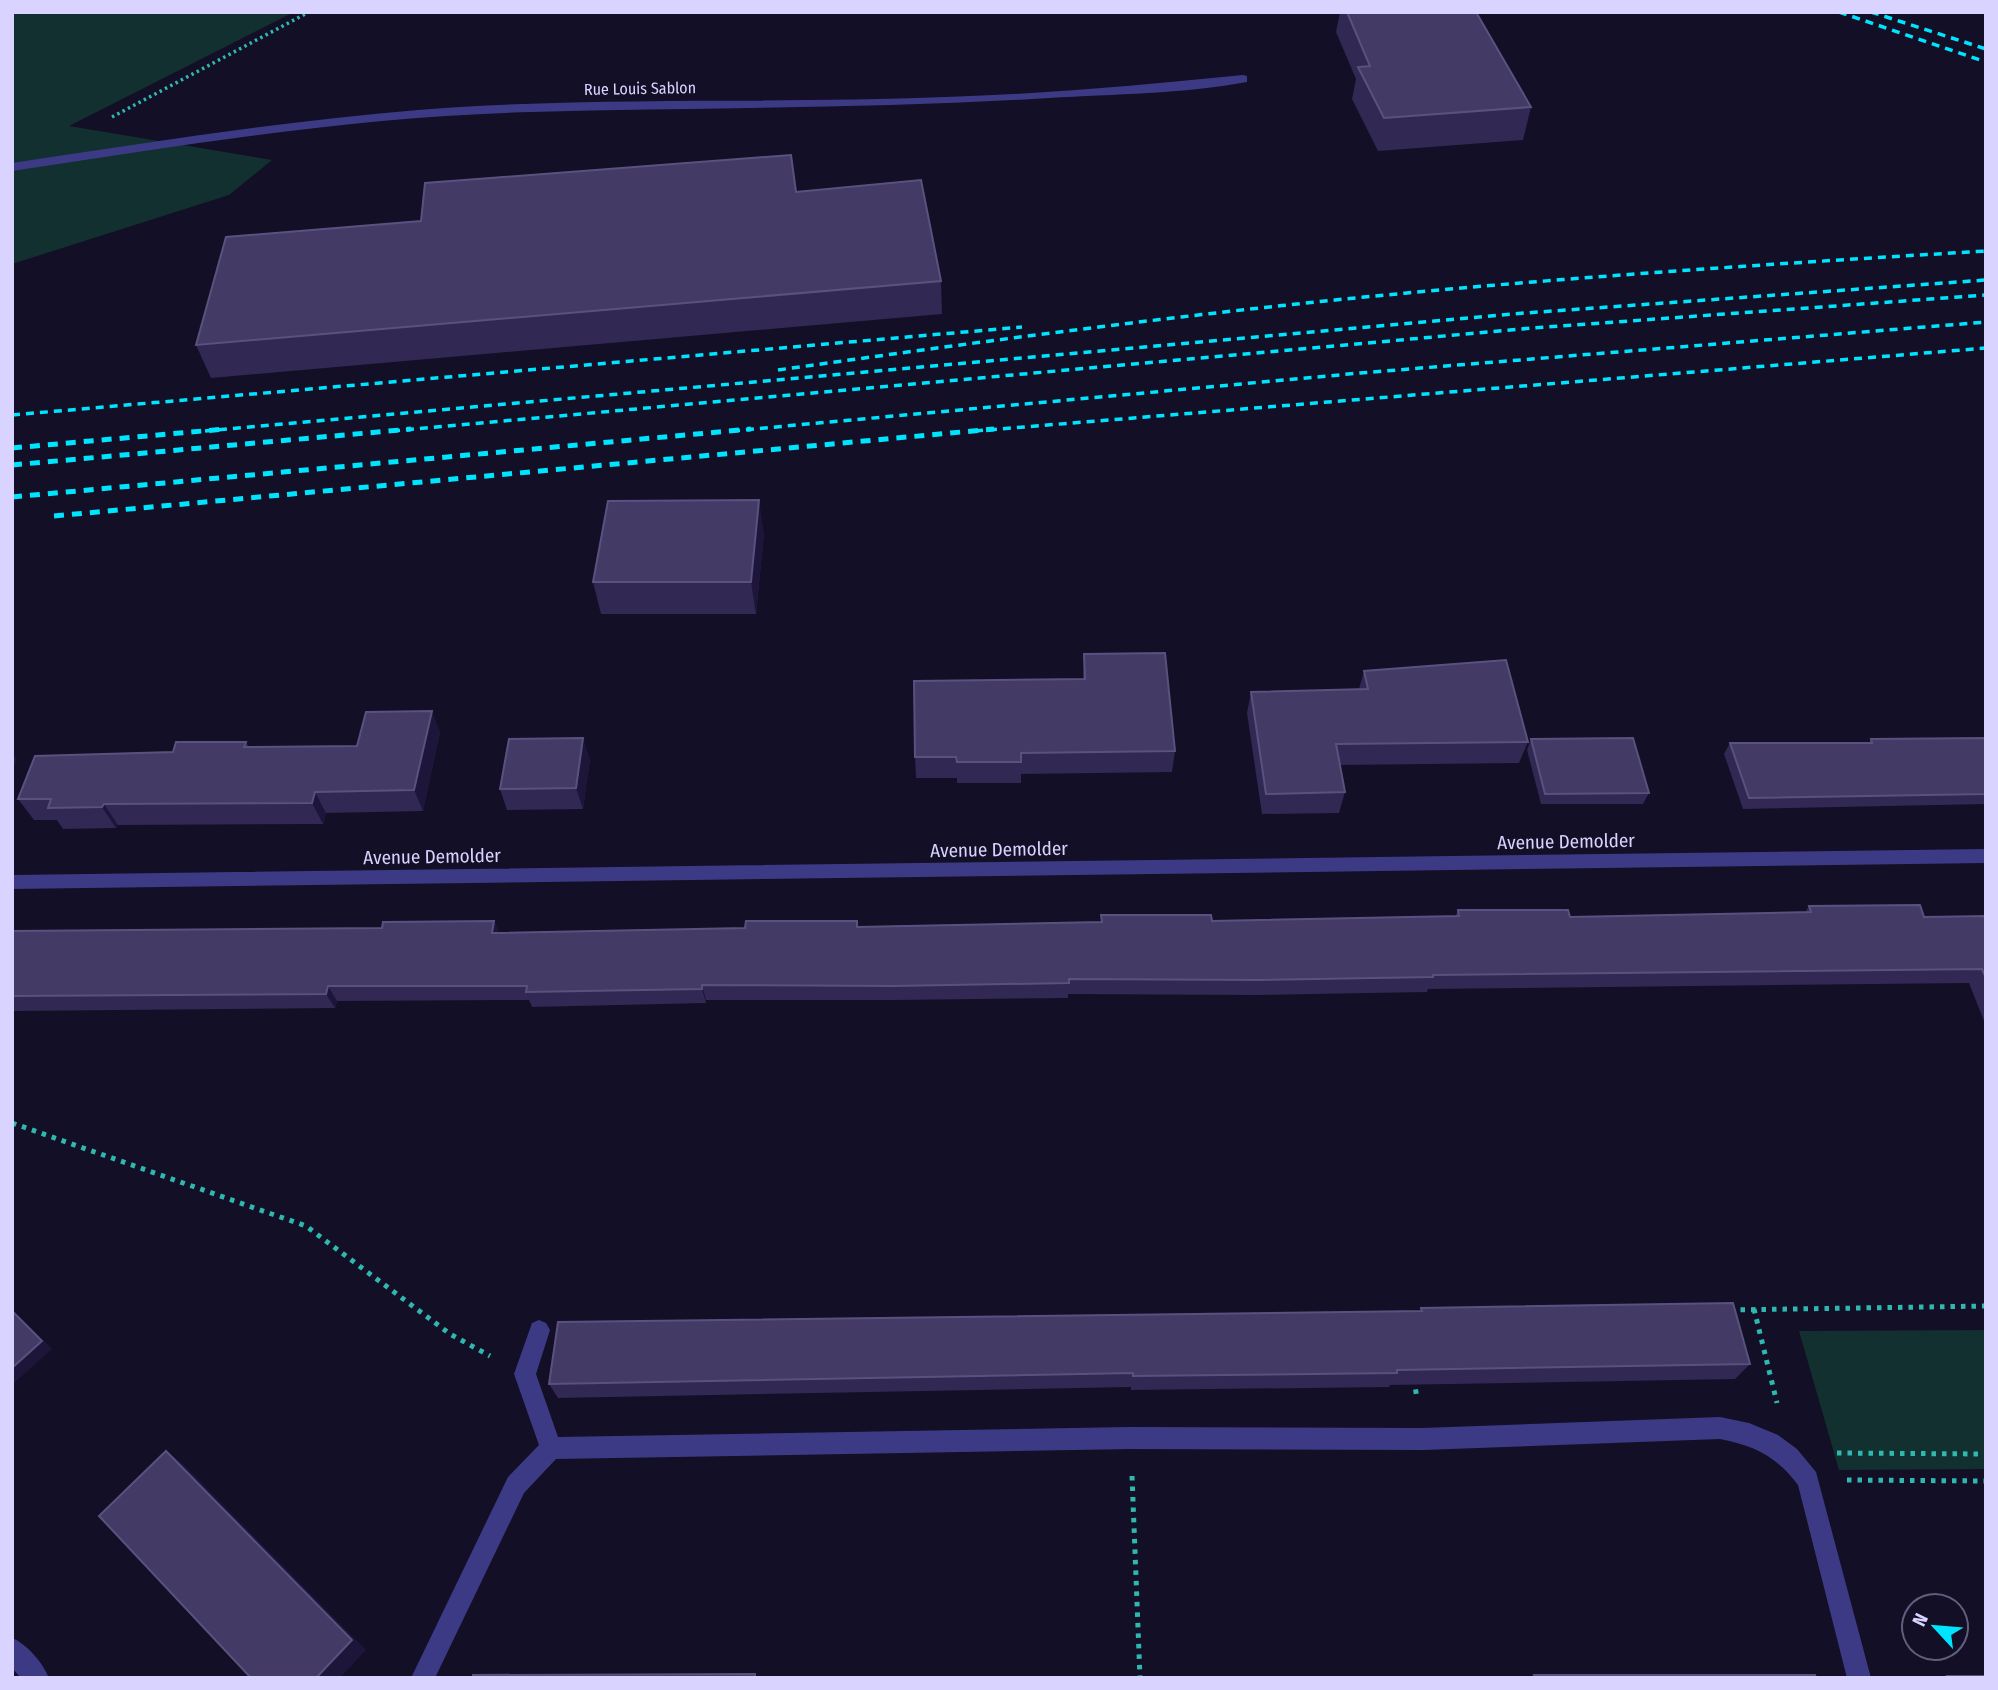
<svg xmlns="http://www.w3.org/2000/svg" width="1998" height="1690" viewBox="0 0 1998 1690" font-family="'Fira Sans Condensed',sans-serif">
<rect width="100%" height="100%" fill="#130f26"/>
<path fill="#12302f" d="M12 12H294L69 126 272 160 229 195 12 264Z
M1986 1330V1469L1839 1470 1799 1331Z"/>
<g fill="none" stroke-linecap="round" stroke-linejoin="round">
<path stroke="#2fb8b0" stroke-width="3.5" stroke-dasharray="2.5 3.5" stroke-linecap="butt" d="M112 117 309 12"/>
<path stroke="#2fb8b0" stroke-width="5" stroke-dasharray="4.5 6" stroke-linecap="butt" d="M12 1123 306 1226 450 1334 490 1356
M1754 1309 1777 1403
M1730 1310 1986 1306
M1414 1379 1417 1399
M1837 1453 1986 1454
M1132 1476 1140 1678
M1847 1480 1986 1481"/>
<path fill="#3d3a85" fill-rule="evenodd" d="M1243 75 1247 76V82C1183 94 1114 94 1049 98 877 109 704 107 532 112 357 116 185 145 12 171V163C147 143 282 121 418 110 594 96 770 104 946 97 1045 94 1144 85 1243 75Z
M1986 849V863L12 889V875Z
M539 1320 546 1323 550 1330 536 1374 558 1437 1130 1427 1423 1428 1720 1417 1749 1423 1778 1435 1797 1449 1816 1472 1871 1678H1847L1798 1485C1776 1456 1755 1446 1720 1439L1423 1450 1130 1449 556 1459 524 1493 435 1678H411L508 1477 539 1445 514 1374 532 1323Z
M12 1638C27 1644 43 1663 49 1678H21L12 1668Z"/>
<path stroke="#00e5ff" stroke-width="3.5" stroke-dasharray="8 6" stroke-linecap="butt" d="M1839 12 1986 62
M1871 12 1986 49
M778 370C963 344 1149 319 1335 300 1552 278 1769 264 1986 251
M12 415 1022 327
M205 431 1525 313 1986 280
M392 431 1533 328 1986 295
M732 431 1360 373 1986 322
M975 431 1986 348"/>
<path stroke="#00e5ff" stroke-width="5" stroke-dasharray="10 8" stroke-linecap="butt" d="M12 448 225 429
M12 465 411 429
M12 497 751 429
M54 516 994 429"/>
</g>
<path fill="#312854" d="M1340 12H1476L1531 107 1523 140 1378 151 1352 99 1356 79 1336 32Z
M796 192 941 281 942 314 211 378 196 345Z
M764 533 756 614H601L593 582Z
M1084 654 1175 751 1172 772 1021 774V783H957V778H916L915 757 1083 679Z
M1364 671 1528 742 1519 763 1340 765 1345 792 1339 813 1262 814 1247 713 1251 692 1359 689Z
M440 732 423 811 326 813 323 824 118 825 116 828 63 829 57 820H34L18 799 173 752 246 742 249 747 357 746Z
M1986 738V804L1743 809 1724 754 1730 743H1869L1871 739Z
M1531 739 1649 793 1643 804H1541L1527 750Z
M590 759 583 809 507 810 500 789Z
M1809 906 1924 917 1986 916V1026L1969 983 1428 989 1427 992 1256 995 1068 994V998L896 1000H706V1003L532 1007 529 1000 337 1001 335 1008 12 1011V931L382 928 494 921 499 933 1101 922V915L1212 921 1455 917 1458 910 1570 917 1805 912Z
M1421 1308 1750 1364 1735 1379 1390 1385 1389 1387 1131 1390V1387L558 1398 549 1384 1420 1311Z"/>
<path fill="#1d163a" d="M759 500 764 533 756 614 751 582Z
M432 711 440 732 423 811 414 790Z
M583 738 590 759 583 809 576 788Z
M12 753 17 759 12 771Z
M315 792 326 813 323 824 312 803Z
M104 804 118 825 116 828 102 807Z
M494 921 501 936 492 933Z
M702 985 706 1000V1003L702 989Z
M328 986 337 1001 335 1008 326 994Z
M12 1309 52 1349 12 1385Z
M166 1451 183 1464 366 1650 340 1678H316Z"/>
<path fill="#433a66" stroke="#5a527e" stroke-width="2" d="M1347 12H1476L1531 107 1384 118 1358 67 1370 66Z
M791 155 796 192 921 180 941 281 196 345 226 237 421 221 425 183Z
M759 500 751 582H593L608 501Z
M1165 653 1175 751 1021 753V762H957L956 757H915L914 681 1085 679 1084 654Z
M1506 660 1528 742 1336 744 1345 792 1266 794 1251 692 1368 689 1364 671Z
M432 711 414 790 315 792 312 803 104 804 102 807 48 808 51 799H18L35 756 173 752 176 742H246L244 747 357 746 366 712Z
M583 738 576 788 500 789 509 739Z
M1633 738 1649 793 1545 794 1531 739Z
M1986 738V794L1749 798 1730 743H1872L1871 739Z
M1920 905 1924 917 1986 916V978L1982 969 1433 975V977L1259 980 1069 979V983L894 986 702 985V989L526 992 527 986H328L326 994 12 996V931L382 928 383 922 494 921 492 933 745 928 746 921H857V927L1102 922 1101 915H1211L1212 921 1459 916 1458 910H1568L1570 917 1811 912 1809 906Z
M1733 1303 1750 1364 1397 1370V1373L1133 1376V1373L549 1384 558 1322 1422 1311 1421 1308Z
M12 1311 42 1341 12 1368Z
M166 1451 352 1640 316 1678H251L99 1516Z
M755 1674V1678H473V1675Z
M1534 1675H1815L1816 1678H1535Z
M1947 1676H1986V1678H1948Z"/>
<g text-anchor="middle" stroke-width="6" stroke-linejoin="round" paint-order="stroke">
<g font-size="16" fill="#d9d4ff" stroke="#130f26">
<text transform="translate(640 88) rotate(-1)" y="6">Rue Louis Sablon</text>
</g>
<g font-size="19" fill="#d9d4ff" stroke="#130f26">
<text transform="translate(1566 841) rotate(-1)" y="7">Avenue Demolder</text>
<text transform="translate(999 849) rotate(-1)" y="7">Avenue Demolder</text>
<text transform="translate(432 856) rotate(-1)" y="7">Avenue Demolder</text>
</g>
</g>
<rect width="1998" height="1690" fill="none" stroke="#d9d4ff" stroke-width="28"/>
<g transform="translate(1935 1627) rotate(296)"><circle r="33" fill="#130f26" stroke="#625e7d" stroke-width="2"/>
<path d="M0-5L12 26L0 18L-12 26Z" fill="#00e5ff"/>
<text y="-10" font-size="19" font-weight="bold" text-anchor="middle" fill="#d9d4ff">N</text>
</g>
</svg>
